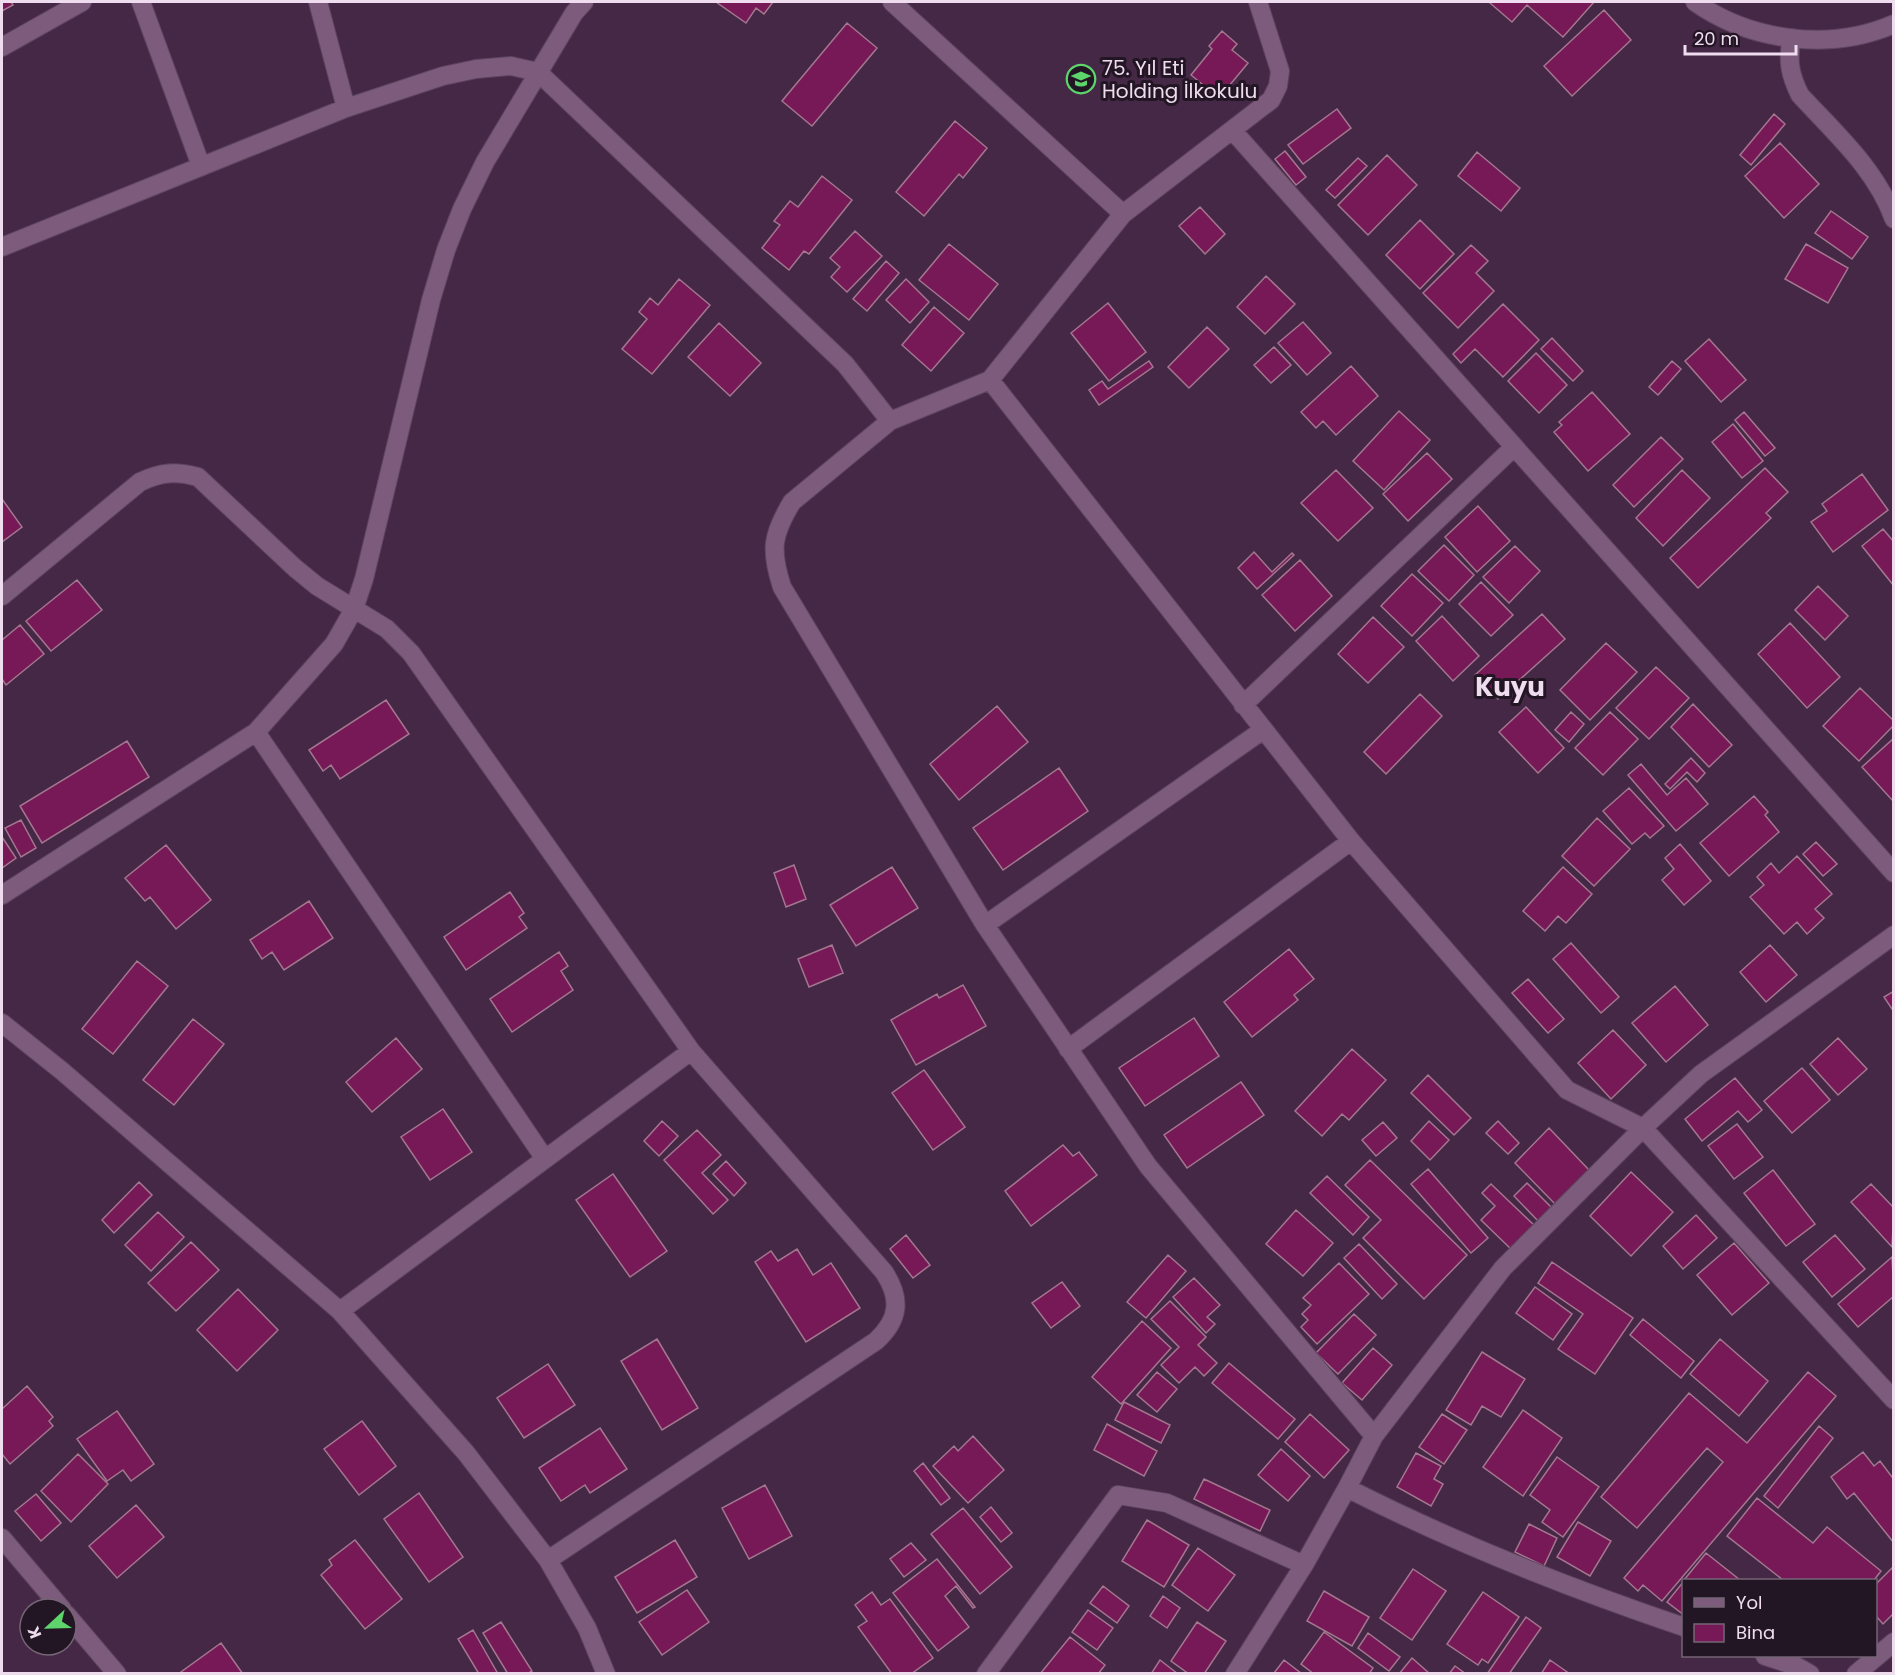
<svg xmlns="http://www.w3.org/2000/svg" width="1895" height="1675" viewBox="0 0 1895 1675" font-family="Poppins,sans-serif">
<rect width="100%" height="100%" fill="#452746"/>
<path fill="#771956" stroke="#a3778f" stroke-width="1.5" d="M2 2H11L13 5 2 11Z
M716 2H773L764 14 756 8 746 23Z
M1492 2H1594L1563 37 1527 5 1512 22 1490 3Z
M1604 10 1631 40 1572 96 1544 66Z
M847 23 877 48 812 126 782 101Z
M1222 31 1237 44 1232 50 1248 63 1219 98 1191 75 1212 49 1209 46Z
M1337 109 1351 128 1303 164 1288 145Z
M1774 114 1785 124 1751 165 1740 155Z
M955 121 987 148 963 178 959 174 924 216 896 192Z
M1780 143 1819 184 1784 218 1745 176Z
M1285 151 1306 177 1296 185 1275 159Z
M1477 152 1520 188 1501 211 1458 176Z
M1387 155 1417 185 1368 235 1338 205Z
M1358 158 1367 166 1335 198 1326 190Z
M822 176 852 200 809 254 804 251 789 270 762 248 780 225 774 221 790 201 798 207Z
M1200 207 1225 234 1205 254 1179 226Z
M1831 211 1868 237 1852 259 1815 233Z
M1420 220 1454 254 1420 289 1386 255Z
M855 231 882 256 847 292 831 277 840 267 830 258Z
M949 244 998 284 969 320 919 280Z
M1806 244 1848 268 1828 303 1785 279Z
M1471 245 1488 261 1476 273 1494 291 1458 328 1423 293Z
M886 261 899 273 867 311 853 299Z
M1266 276 1295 304 1265 334 1237 307Z
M679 279 710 305 652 374 622 349 647 319 639 312 650 298 658 305Z
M906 279 929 302 910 323 886 300Z
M1108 303 1146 352 1109 381 1071 333Z
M1503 304 1539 340 1503 377 1475 349 1461 363 1453 354Z
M934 307 964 333 931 371 902 345Z
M1303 322 1331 353 1307 375 1278 343Z
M719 323 761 363 730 396 688 357Z
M1207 327 1229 349 1189 388 1168 367Z
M1552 338 1583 371 1573 381 1541 349Z
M1709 339 1746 380 1721 402 1685 361Z
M1274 347 1291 365 1271 383 1254 365Z
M1536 353 1567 385 1539 413 1508 381Z
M1149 361 1153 367 1099 405 1089 390 1102 381 1108 389Z
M1672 361 1681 369 1658 395 1649 387Z
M1351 366 1378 396 1336 435 1323 421 1316 428 1301 412Z
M1592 392 1630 434 1588 471 1554 432 1562 425 1559 422Z
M1399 411 1430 440 1384 490 1353 461Z
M1744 412 1775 448 1765 456 1735 420Z
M1733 424 1763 461 1742 478 1712 442Z
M1661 437 1683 459 1634 507 1613 485Z
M1427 453 1452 479 1408 521 1383 494Z
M1765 468 1788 492 1766 513 1771 518 1698 588 1670 558Z
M1336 470 1373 508 1338 541 1301 503Z
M1682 470 1710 498 1663 546 1636 518Z
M1862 474 1888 510 1833 552 1811 522 1827 511 1822 504Z
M2 499 22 527 2 542Z
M1478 506 1510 541 1477 572 1445 537Z
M1883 529 1894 542V586L1862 546Z
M1444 545 1474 575 1449 601 1418 571Z
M1515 546 1540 571 1509 603 1483 577Z
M1254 552 1272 572 1292 553 1294 555 1257 589 1238 568Z
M1300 560 1332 596 1295 631 1262 595Z
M1412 574 1443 603 1412 636 1381 606Z
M77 580 102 610 51 651 26 621Z
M1481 582 1513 615 1491 636 1459 604Z
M1818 586 1848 616 1825 640 1795 610Z
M1542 614 1565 639 1498 699 1475 675Z
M1442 616 1479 656 1453 681 1416 641Z
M1373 617 1404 647 1368 683 1338 654Z
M1790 623 1840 677 1807 708 1758 654Z
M20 625 44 654 6 685 2 679V640Z
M1606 643 1637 672 1590 720 1560 690Z
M1656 667 1689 698 1649 739 1616 708Z
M1860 688 1894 721V725L1859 761 1823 726Z
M1420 694 1442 716 1386 774 1364 752Z
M386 700 409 734 340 779 331 765 323 771 309 750Z
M1693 704 1732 745 1709 767 1671 727Z
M997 706 1028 742 959 800 930 764Z
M1526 707 1564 748 1538 773 1499 732Z
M1571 712 1584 724 1569 742 1555 730Z
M1610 712 1638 739 1603 775 1575 748Z
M1894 738V800L1893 801 1862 767Z
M127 741 149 777 42 843 20 806Z
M1691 758 1705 773 1697 782 1687 772 1670 789 1665 784Z
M1641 764 1667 795 1686 778 1708 804 1676 831 1628 775Z
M1059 768 1088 811 1003 870 973 828Z
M1629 788 1664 826 1650 838 1645 833 1632 844 1603 811Z
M1754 796 1768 812 1765 815 1779 832 1729 876 1700 843Z
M1597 818 1630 849 1594 886 1562 856Z
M21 820 36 848 21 857 5 828Z
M2 837 16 858 2 868Z
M1816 842 1837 864 1823 876 1803 854Z
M1680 844 1711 881 1684 905 1662 880 1674 869 1665 858Z
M166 845 211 900 176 929 150 897 145 901 125 878Z
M1797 856 1832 894 1815 909 1824 918 1807 934 1797 922 1784 934 1750 897 1764 885 1757 877 1771 863 1779 873Z
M794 865 806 899 786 907 774 873Z
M892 867 918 908 856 946 830 905Z
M1563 867 1592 894 1566 923 1558 916 1545 931 1523 911Z
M510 892 524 913 519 917 527 928 466 970 444 937Z
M309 901 333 938 284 970 272 952 262 959 250 940Z
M1571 943 1619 997 1601 1013 1553 959Z
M832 945 843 973 809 987 798 959Z
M1770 945 1797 975 1766 1002 1740 972Z
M1289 949 1314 979 1294 995 1298 1000 1252 1037 1224 1002Z
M559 952 568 966 561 971 573 990 512 1032 490 999Z
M137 961 168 986 113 1054 82 1029Z
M1528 979 1564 1019 1548 1033 1512 993Z
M963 985 986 1026 916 1065 891 1020 937 994 939 998Z
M1675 986 1708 1025 1666 1062 1632 1023Z
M1894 991V1012L1884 997Z
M1194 1018 1219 1056 1145 1106 1119 1068Z
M193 1019 224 1044 174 1105 143 1080Z
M1613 1030 1646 1065 1611 1099 1578 1063Z
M396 1038 422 1069 372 1112 346 1082Z
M1838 1038 1867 1069 1838 1095 1810 1064Z
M1352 1049 1386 1080 1349 1120 1342 1114 1322 1136 1295 1111Z
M1802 1068 1830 1100 1792 1133 1764 1101Z
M924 1070 965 1127 933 1150 892 1093Z
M1428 1075 1471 1118 1454 1135 1411 1093Z
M1735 1078 1762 1110 1748 1122 1738 1111 1702 1141 1685 1119Z
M1241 1082 1264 1115 1187 1168 1164 1135Z
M443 1109 472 1152 430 1180 401 1137Z
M662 1121 678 1136 659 1156 644 1141Z
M1429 1121 1449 1140 1430 1160 1411 1141Z
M1498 1121 1519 1143 1508 1154 1486 1133Z
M1383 1122 1397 1138 1376 1156 1362 1140Z
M1737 1124 1763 1157 1734 1179 1708 1146Z
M1549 1128 1589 1170 1555 1204 1515 1163Z
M697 1130 721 1155 702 1173 728 1200 713 1214 664 1160Z
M1063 1145 1073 1156 1079 1152 1097 1175 1031 1226 1005 1191Z
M1370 1160 1467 1255 1424 1299 1363 1238 1381 1220 1345 1185Z
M726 1161 746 1183 734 1196 713 1174Z
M1428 1169 1488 1238 1471 1253 1411 1184Z
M1773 1170 1815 1224 1786 1246 1744 1193Z
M1631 1172 1673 1212 1631 1256 1590 1216Z
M613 1174 667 1251 630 1277 576 1200Z
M1327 1176 1369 1217 1353 1235 1310 1193Z
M139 1182 152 1195 114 1233 102 1220Z
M1527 1183 1553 1209 1539 1222 1514 1196Z
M1491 1184 1536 1227 1513 1251 1481 1220 1495 1206 1482 1193Z
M1871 1184 1894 1208 1892 1247 1851 1202Z
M1296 1210 1333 1243 1303 1276 1266 1244Z
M158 1212 184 1237 151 1271 125 1245Z
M1696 1215 1717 1238 1683 1269 1663 1246Z
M906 1235 930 1265 913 1278 890 1249Z
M1835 1235 1865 1269 1832 1297 1803 1262Z
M191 1242 219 1270 176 1311 148 1283Z
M1734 1243 1769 1283 1732 1315 1697 1275Z
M1359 1244 1397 1284 1382 1299 1344 1258Z
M797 1249 813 1275 831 1263 860 1308 806 1342 755 1262 771 1251 778 1261Z
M1168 1255 1186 1271 1146 1318 1127 1302Z
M1892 1257 1894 1296 1858 1327 1838 1304Z
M1552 1262 1633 1318 1595 1374 1558 1349 1583 1314 1538 1283Z
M1339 1263 1369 1294 1317 1344 1301 1327 1308 1320 1302 1314 1311 1305 1303 1298Z
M1194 1278 1220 1305 1207 1317 1215 1324 1206 1333 1173 1297Z
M1062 1282 1080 1306 1051 1328 1032 1303Z
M1535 1287 1572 1314 1553 1340 1516 1313Z
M238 1289 278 1330 237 1371 197 1330Z
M1170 1301 1206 1337 1198 1345 1217 1363 1204 1376 1195 1367 1179 1383 1161 1365 1179 1347 1151 1319Z
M1354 1314 1376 1335 1338 1374 1316 1353Z
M1643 1319 1694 1361 1681 1378 1630 1335Z
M1142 1321 1171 1348 1121 1404 1092 1377Z
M657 1339 698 1408 662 1430 621 1361Z
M1720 1339 1768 1381 1739 1416 1690 1374Z
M1373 1348 1392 1365 1362 1400 1342 1383Z
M1482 1352 1525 1379 1501 1417 1482 1406 1471 1425 1446 1410Z
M1229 1363 1295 1419 1278 1439 1212 1383Z
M548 1364 575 1405 524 1438 497 1398Z
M1157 1372 1177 1389 1157 1412 1137 1395Z
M1808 1372 1836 1396 1662 1601 1643 1585 1638 1591 1624 1578 1723 1462 1707 1448 1637 1528 1601 1497 1689 1393 1747 1443Z
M27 1386 53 1417 49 1421 53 1426 10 1464 2 1454V1409Z
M1124 1402 1170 1425 1161 1443 1115 1420Z
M1523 1410 1562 1438 1523 1496 1483 1467Z
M117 1411 154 1464 131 1481 123 1470 107 1481 77 1439Z
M1310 1414 1349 1450 1324 1478 1285 1442Z
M1442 1414 1467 1430 1444 1464 1419 1447Z
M362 1421 396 1466 359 1495 324 1449Z
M1107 1424 1157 1451 1144 1476 1094 1450Z
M1819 1426 1833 1438 1778 1508 1764 1496Z
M600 1428 627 1469 590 1493 585 1485 561 1501 539 1468Z
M973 1436 1004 1470 968 1503 933 1466 954 1446 958 1451Z
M1281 1449 1310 1476 1288 1501 1258 1475Z
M1863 1452 1874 1466 1880 1461 1892 1477 1894 1476V1543L1854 1493 1847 1499 1831 1477Z
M1416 1453 1441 1466 1434 1479 1443 1484 1431 1506 1397 1487Z
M78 1454 108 1484 71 1522 41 1491Z
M1557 1457 1599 1487 1563 1537 1542 1522 1550 1510 1530 1495Z
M923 1463 950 1498 941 1505 914 1471Z
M1204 1479 1270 1510 1260 1531 1194 1499Z
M765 1485 792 1536 749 1559 722 1508Z
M419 1493 463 1557 429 1582 384 1519Z
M36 1494 61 1523 41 1541 15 1511Z
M1757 1498 1813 1543 1827 1527 1881 1571 1874 1580H1783L1727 1536Z
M136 1505 164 1537 117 1578 89 1546Z
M991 1507 1012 1533 1001 1542 980 1517Z
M963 1508 1012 1567 980 1594 931 1534Z
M1147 1520 1189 1545 1164 1587 1122 1561Z
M1578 1522 1611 1541 1590 1576 1557 1557Z
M1529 1524 1557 1538 1544 1566 1515 1552Z
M355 1540 402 1599 365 1629 321 1575 332 1565 329 1560Z
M675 1540 697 1577 637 1613 615 1577Z
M911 1543 926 1560 904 1577 890 1559Z
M1198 1548 1235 1575 1208 1611 1172 1585Z
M1706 1553 1740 1580H1684Z
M937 1559 975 1607 973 1608 956 1586 945 1596 969 1627 938 1651 893 1593Z
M1893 1567 1894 1613 1883 1624 1876 1616V1584Z
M1413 1569 1446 1591 1412 1640 1380 1618Z
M1684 1581V1615L1667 1602Z
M1103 1586 1129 1606 1117 1623 1090 1603Z
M687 1590 709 1622 662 1655 639 1622Z
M1324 1591 1369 1617 1352 1646 1307 1621Z
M872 1592 881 1605 890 1599 933 1658 911 1674H892L858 1627 867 1621 855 1605Z
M1483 1592 1519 1617 1488 1663 1482 1659 1478 1665 1447 1644Z
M1163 1596 1180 1608 1167 1628 1150 1616Z
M1088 1610 1113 1628 1097 1650 1072 1632Z
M1526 1617 1541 1628 1509 1674H1487Z
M501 1622 532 1671 527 1674H508L483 1633Z
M1197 1622 1226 1641 1204 1674H1189L1171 1661Z
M473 1630 498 1674H479L458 1639Z
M1324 1632 1373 1668 1369 1674H1314L1301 1664Z
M1368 1633 1400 1657 1389 1671 1358 1648Z
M1070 1637 1105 1665 1098 1674H1040Z
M221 1643 243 1674H182L181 1672Z
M1412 1658 1430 1674H1399Z
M1160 1660 1178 1674H1151Z
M1284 1660 1302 1674 1274 1673Z
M1550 1660 1570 1674H1541Z
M1455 1666 1466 1674H1449Z"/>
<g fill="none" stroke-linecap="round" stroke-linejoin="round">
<g stroke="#5d445e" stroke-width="20">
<path id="minor" d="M141 2 201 166
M318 2 346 108
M892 2 1123 214 1271 100 1278 86 1280 71 1258 2
M1695 2C1750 41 1830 52 1894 24
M1792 38C1787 60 1790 75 1800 95 1835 133 1876 169 1894 219
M2 47 82 2
M1233 131 1894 873
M1123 214 990 380 890 421 792 502C772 535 770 550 782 587L985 925 1148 1166 1374 1436
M2 247 346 108 443 76 476 69 511 66 538 72 845 364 890 421
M990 380 1351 841 1567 1090 1643 1128 1894 1400
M2 596 140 482C161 472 176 471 198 477L295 568 317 586 387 629 411 653 691 1051 884 1272C901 1298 900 1319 876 1341L548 1560
M1243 705 1514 447
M256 732 545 1159
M2 895 256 732 334 644 354 609 364 579 431 300 446 250 462 209 485 162 574 13 584 2
M985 925 1263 730
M2 1023 62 1071 340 1311 466 1453 548 1560 587 1628 606 1674
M1068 1049 1351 841
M340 1311 691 1051
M1347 1488 1374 1436 1503 1268 1643 1128 1701 1074 1894 935
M2 1538 62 1609
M66 1614 117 1674
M1765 1656 1796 1666 1810 1674
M986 1674 1118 1495 1167 1503 1304 1565 1347 1488C1455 1543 1569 1588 1684 1627
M1235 1674 1304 1565
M1856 1674 1894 1642"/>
</g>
<use href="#minor" stroke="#7c5b7d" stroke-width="18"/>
</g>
<defs>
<g id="school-ring" transform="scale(1.5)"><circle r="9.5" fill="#231624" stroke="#5ed56c" stroke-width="1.5"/><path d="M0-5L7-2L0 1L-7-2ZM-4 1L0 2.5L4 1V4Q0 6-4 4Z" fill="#5ed56c"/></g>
</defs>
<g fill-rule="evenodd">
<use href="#school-ring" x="1081" y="79"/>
</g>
<g text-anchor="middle" stroke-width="6" stroke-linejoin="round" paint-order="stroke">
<g font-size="20" fill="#efdcef" stroke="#231624" text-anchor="start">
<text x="1102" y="75">75. Yıl Eti<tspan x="1102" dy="23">Holding İlkokulu</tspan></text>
</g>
<g font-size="26" font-weight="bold" fill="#efdcef" stroke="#231624">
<text x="1510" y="696">Kuyu</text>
</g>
</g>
<rect width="1895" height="1675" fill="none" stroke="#efdcef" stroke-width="6"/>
<rect x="1682" y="1579" width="195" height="78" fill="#231624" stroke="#756575" stroke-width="1.5"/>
<rect x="1694" y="1598" width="30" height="9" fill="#7c5b7d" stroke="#756575" stroke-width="1.5"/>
<text x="1736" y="1609" font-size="18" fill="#efdcef">Yol</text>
<rect x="1694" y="1624" width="30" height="18" fill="#771956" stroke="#756575" stroke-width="1.5"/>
<text x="1736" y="1639" font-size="18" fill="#efdcef">Bina</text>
<g transform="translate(48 1627) rotate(248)"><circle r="28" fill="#231624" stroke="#756575" stroke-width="1.5"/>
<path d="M0-4.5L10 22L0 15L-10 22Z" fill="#5ed56c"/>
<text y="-9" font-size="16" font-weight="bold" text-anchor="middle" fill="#efdcef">K</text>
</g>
<path d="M1685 45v9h111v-9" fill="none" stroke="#efdcef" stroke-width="3"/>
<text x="1694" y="45" font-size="18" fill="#efdcef" stroke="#231624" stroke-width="4.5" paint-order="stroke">20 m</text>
</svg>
